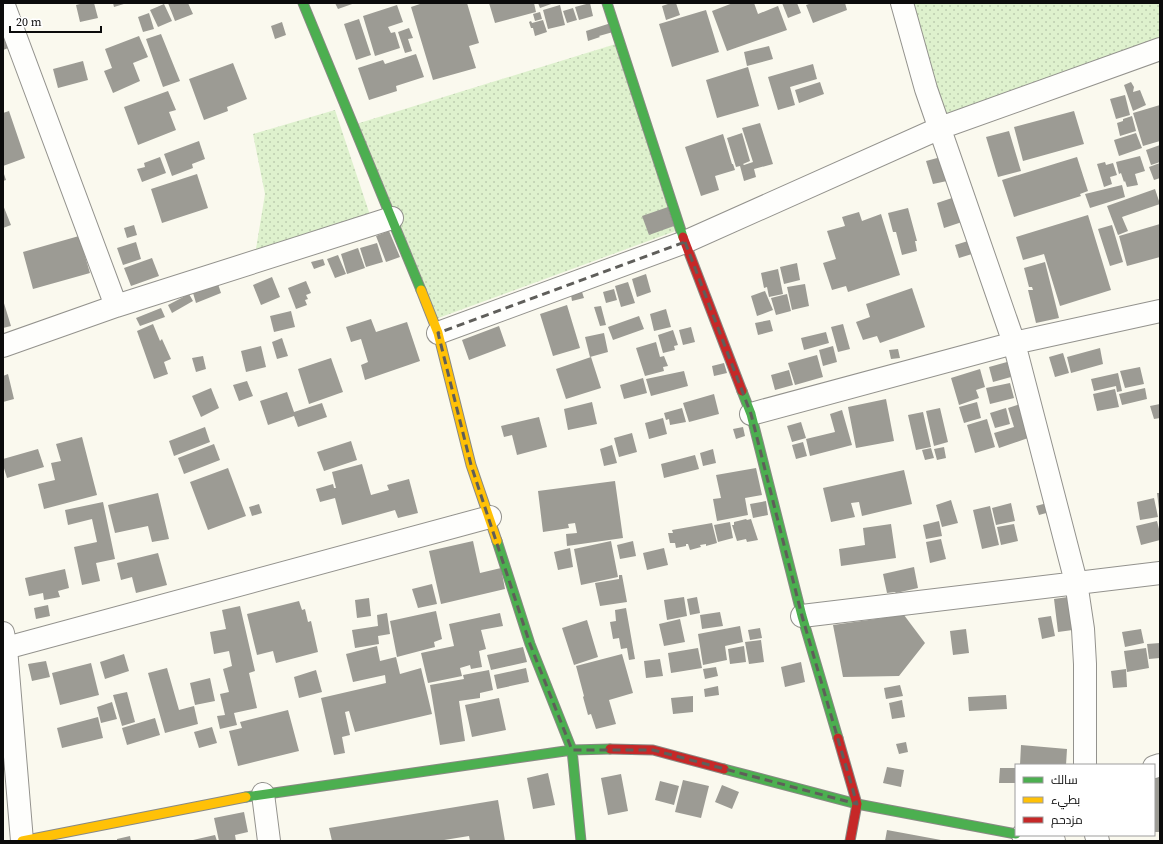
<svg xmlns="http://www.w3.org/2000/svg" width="1163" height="844" viewBox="0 0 1163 844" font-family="'Source Serif 4',Cairo,serif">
<defs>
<pattern id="grass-dots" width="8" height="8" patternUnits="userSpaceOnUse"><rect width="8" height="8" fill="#def1cd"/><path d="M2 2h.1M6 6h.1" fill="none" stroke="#bdcdaf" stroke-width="1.8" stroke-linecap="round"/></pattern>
</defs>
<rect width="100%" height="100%" fill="#faf9ee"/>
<path fill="url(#grass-dots)" d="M902 3H1160V47L940 128Z
M619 43 681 229 433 320 353 125Z
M335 110 370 215 255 255 265 194 253 134Z"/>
<path fill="#9c9b94" d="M84 3H94L98 18 80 22 76 5Z
M113 3H127L114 7Z
M168 3H188L193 14 175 21Z
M335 3H355L338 9Z
M423 3H467L479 43 469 46 476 68 433 80 411 7Z
M489 3H534L536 12 495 23Z
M538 3H554L540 8Z
M590 3 593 16 579 20 575 7Z
M671 3H676L680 15 666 20 662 6Z
M733 3H754L758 14 778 6 787 30 727 51 712 11Z
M782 3H797L801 13 788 18Z
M812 3H845L847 10 813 23 806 5Z
M164 4 172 21 158 27 150 10Z
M397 5 403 22 388 27 391 33 395 32 400 48 375 56 363 16Z
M560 5 565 25 548 29 543 10Z
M573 8 577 20 567 23 563 11Z
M706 10 719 52 672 67 659 24Z
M540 12 542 19 535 21 533 14Z
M149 13 154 29 143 32 138 17Z
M359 19 371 55 356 60 344 24Z
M543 20 547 32 535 36 533 28H531L529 22 531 21 532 23Z
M3 21 11 47 3 50Z
M282 22 286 35 275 39 271 26Z
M611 23 613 32 599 36 600 37 588 41 586 31Z
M409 28 413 38 408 39 412 51 405 53 398 32Z
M161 34 180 81 163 87 146 39Z
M139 36 148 57 133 63 140 81 113 93 104 71 112 68 105 49Z
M769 46 773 59 747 66 744 52Z
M416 54 424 77 396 86 397 91 369 100 358 68 383 60 385 64Z
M83 61 88 80 58 88 53 69Z
M233 63 247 99 227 107 228 111 204 120 189 79Z
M813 64 817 79 790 87 795 105 778 110 768 77Z
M748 67 759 106 717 118 706 80Z
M820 82 824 94 799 103 795 90Z
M1131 82 1134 87 1133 92 1140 90 1146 105 1133 111 1124 85Z
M168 91 176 110 169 112 176 130 138 145 124 107Z
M1125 95 1130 115 1116 119 1110 99Z
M1160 105V141L1143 146 1133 113Z
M9 111 25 158 3 166V113Z
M1074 111 1084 144 1023 161 1014 127Z
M1132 116 1136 131 1120 136 1117 123 1123 121V119Z
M760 123 773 164 754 169 756 177 744 181 740 166 736 167 727 138 742 133 750 161 743 164 744 165 753 162 742 128Z
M1009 131 1021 171 998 177 986 137Z
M1136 133 1142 148 1119 156 1114 140Z
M723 134 732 164H733L735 170 715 176 719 190 701 196 685 147Z
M199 141 205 159 192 164 193 168 172 176 164 154Z
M1160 145V162L1151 165 1146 150Z
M1140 156 1145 171 1135 174 1138 185 1127 187 1125 181 1124 182 1121 173 1119 174 1116 162Z
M160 157 166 173 142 182 137 169 145 167 144 163Z
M941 157 947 181 933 184 926 161Z
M1077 157 1088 191 1080 194 1081 196 1014 217 1002 180Z
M1105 162 1106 165 1113 163 1117 175 1110 177 1112 184 1104 187 1097 164Z
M1160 163V178L1154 180 1149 167Z
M3 171 6 180 3 181Z
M197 174 208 208 162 223 151 189Z
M1122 185 1125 197 1090 208 1085 194Z
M1155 189 1160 204 1122 217 1128 231 1118 235 1107 206Z
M958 196 965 221 944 228 937 203Z
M3 205 11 225 3 228Z
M668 207 674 226 649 235 642 216Z
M908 208 917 241H915L917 251 902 255 896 232H893L888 213Z
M859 212 862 221 881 214 900 275 848 292 846 286 832 290 823 263 836 259 827 231 845 226 842 217Z
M1088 215 1111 290 1060 306 1044 254 1023 260 1016 237Z
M1160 224V257L1127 266 1119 236Z
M134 225 137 235 127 238 124 228Z
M1112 225 1123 262 1110 266 1098 229Z
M389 231 400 257 386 262 376 236Z
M79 236 90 273 33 289 23 252Z
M968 241 972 254 959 258 955 245Z
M136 242 141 259 123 265 117 248Z
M377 243 383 262 366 267 360 248Z
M358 248 365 268 347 274 341 254Z
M338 255 346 274 335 278 327 259Z
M152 258 159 276 131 286 124 268Z
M323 259 325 265 314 269 311 262Z
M1045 262 1059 318 1036 323 1028 290H1033L1032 287H1029L1024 268Z
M797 263 800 280 784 284 780 267Z
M778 269 783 294 769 297 767 287 764 288 761 273Z
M646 274 651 292 637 297 632 279Z
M272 277 280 297 261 305 253 285Z
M306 281 311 293 306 295 308 299 305 300 307 305 296 309 288 288Z
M628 282 635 303 621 307 615 286Z
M218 284 221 293 196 303 193 293Z
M805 284 809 306 792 310 787 287Z
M912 288 925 327 880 343 877 336 863 340 856 322 870 317 866 304Z
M614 289 617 300 606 303 603 292Z
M765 291 773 310 757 316 751 296Z
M582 292 584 298 572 301 571 295Z
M189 294 193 301 172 313 168 305Z
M787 294 791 311 776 315 771 298Z
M3 300 11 326 3 328Z
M567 305 580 348 553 356 540 314Z
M601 306 606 325 600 326 594 307Z
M161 308 165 317 140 326 136 318Z
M666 309 671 327 654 331 650 314Z
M291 311 295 327 274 332 270 316Z
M639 316 644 329 613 340 608 327Z
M371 319 376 332 407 322 420 361 365 380 361 365 368 362 361 339 351 342 346 327Z
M770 320 773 331 758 335 755 323Z
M153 324 160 341 162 339 171 359 164 362 168 374 154 379 137 331Z
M843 324 850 349 838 352 831 327Z
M499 326 506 346 469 360 462 340Z
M691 327 695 342 683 345 679 330Z
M673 330 678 345 674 346 675 350 663 353 658 335Z
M826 332 829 343 804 350 801 338Z
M604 333 608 352 590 357 585 337Z
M282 338 288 356 277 359 272 342Z
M656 342 660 357 664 356 668 366 663 367 664 371 645 376 636 348Z
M261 346 266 367 246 372 241 351Z
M833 346 837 362 823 366 819 350Z
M1100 348 1103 364 1071 373 1067 357Z
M898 349 900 358 891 359 889 350Z
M1063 353 1069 373 1055 377 1049 357Z
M817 355 823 377 795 385 788 363Z
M203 356 206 369 196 372 192 358Z
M591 357 601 388 566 399 556 369Z
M331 358 343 392 309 404 298 369Z
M1007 362 1011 377 993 382 989 367Z
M724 363 727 373 714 376 712 366Z
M1140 367 1144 384 1125 388 1120 371Z
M980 369 985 387 976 390 979 398 959 405 951 378Z
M789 370 793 385 775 390 771 375Z
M684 371 688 386 651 396 646 379Z
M1118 373 1122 391 1117 392 1116 386 1094 391 1091 379Z
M8 374 14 399 3 402V376Z
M643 378 647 393 624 399 620 385Z
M247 381 253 396 239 401 233 385Z
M1010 383 1014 398 990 404 986 388Z
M211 388 219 408 201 417 192 396Z
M1145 388 1147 399 1122 405 1119 394Z
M1115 389 1119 407 1097 411 1093 394Z
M287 392 294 412 322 403 327 417 298 427 294 416 268 425 260 401Z
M714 394 719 414 689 422 683 403Z
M886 399 894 441 856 448 848 407Z
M592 402 597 424 568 430 564 409Z
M977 402 981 418 964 423 959 407Z
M1020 404 1031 437 999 448 994 433 1014 427 1008 408Z
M1160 404V418L1154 419 1150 406Z
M682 408 686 422 670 425 669 419 666 420 664 413Z
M940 408 948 442 934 446 926 411Z
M1006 408 1010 424 995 428 990 413Z
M842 410 852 445 810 456 806 439 835 432 830 414Z
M923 412 931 447 916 450 908 415Z
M539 417 547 447 517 455 512 435 504 437 501 426Z
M663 418 667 434 649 439 645 423Z
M987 419 995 447 975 453 967 425Z
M801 422 806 438 792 442 787 426Z
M205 427 210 442 174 456 169 441Z
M743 427 745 436 736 439 733 429Z
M632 433 637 452 619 457 614 438Z
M82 437 97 495 44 509 38 484 55 480 51 463 61 461 56 444Z
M351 441 357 460 324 471 317 452Z
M803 442 807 456 796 459 792 445Z
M214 444 220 460 184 474 178 458Z
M612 445 617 463 604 466 600 449Z
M944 447 946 458 937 460 934 449Z
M931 448 934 458 925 460 922 450Z
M38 449 44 467 7 478 3 465V459Z
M713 449 716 463 703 466 700 453Z
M695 455 699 469 664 478 661 464Z
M362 464 371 495 389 490 387 485 409 479 418 513 398 518 395 510 342 525 335 498 320 502 316 489 333 484 334 488H336L332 472Z
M228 468 246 516 208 530 190 482Z
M756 468 762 495 745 498 748 515 717 521 713 499 721 498 716 475Z
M904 470 912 504 862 516 859 502 851 503 855 517 831 522 823 488Z
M615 481 623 538 567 546 566 534 577 533 575 523 568 524 569 528 543 532 538 491Z
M158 493 169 539 152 542 148 526 115 533 108 505Z
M1157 493H1160V509H1159Z
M1154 498 1158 517 1140 520 1137 502Z
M951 500 958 523 942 527 936 505Z
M766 501 768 515 753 518 750 504Z
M103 502 115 559 96 563 100 581 82 585 74 547 97 542 92 519 68 525 65 510Z
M1011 503 1015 521 996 525 992 508Z
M1047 503 1050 512 1039 515 1036 506Z
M259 504 262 513 252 516 249 507Z
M990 506 999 545 982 549 973 510Z
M746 519 747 520 751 519 758 540 747 542 746 539 737 541 732 525H734V522Z
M939 521 942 536 926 539 923 525Z
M1157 521 1160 533V540L1141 545 1136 526Z
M730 522 733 538 718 542 714 525Z
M712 523 717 543 706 546V544L700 545 701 547 690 550 688 544H686V546L676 548 675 543H670L668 533H673L672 530Z
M891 524 896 558 841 566 839 549 865 545 863 528Z
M1014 524 1018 541 1001 545 997 527Z
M941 539 946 559 930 563 926 542Z
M473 541 480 573 501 568 505 589 441 604 429 551Z
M611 541 618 577 581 585 574 549Z
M633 541 636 556 620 559 617 545Z
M570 548 573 567 558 570 554 552Z
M664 548 668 565 647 570 643 553Z
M158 553 167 585 136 593 132 577 121 580 117 563Z
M914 567 918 588 896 593 895 592 887 593 883 574Z
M65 569 69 588 58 591 60 597 44 600 43 593 29 596 25 578Z
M619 575H622L627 602 600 606 595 583 619 579Z
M432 584 437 604 418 608 412 589Z
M1075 596 1080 629 1058 632 1054 599Z
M684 597 687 616 667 620 664 600Z
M697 597 700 613 690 615 687 599Z
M369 598 371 616 357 618 355 600Z
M299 601 302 610 305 609 308 622 311 621 318 652 276 663 273 651 257 655 247 614Z
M48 605 50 616 36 619 34 608Z
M240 606 255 671 249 673 257 708 234 713 237 725 220 729 217 716 225 715 220 694 229 692 223 669 232 666 229 651 214 654 210 632 226 629 222 610Z
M626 608 635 659 629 660 627 648 621 649 619 638 613 639 610 622 616 621 615 610Z
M436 611 442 639 434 642 435 647 397 657 390 621Z
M720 612 723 626 702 629 700 615Z
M387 613 390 634 378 636 379 644 355 648 352 630 378 626 377 615Z
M500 613 503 626 481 630 486 649 479 651 482 667 471 669 470 665 460 668 462 676 428 683 421 653 454 646 449 624Z
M904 615 925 643 899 676 843 677 833 625Z
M1051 616 1055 636 1042 639 1038 618Z
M680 619 685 642 664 646 659 624Z
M587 620 598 657 574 665 562 628Z
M740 626 743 642 725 646 727 660 703 665 698 634Z
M760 628 762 638 750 640 748 630Z
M966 629 969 653 953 655 950 631Z
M1141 629 1144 643 1125 647 1122 632Z
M761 640 764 662 749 664 745 642Z
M1160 643V658L1149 659 1147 644Z
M377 646 380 661 396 657 400 674 421 668 432 714 355 732 349 711 345 712 350 735 342 737 345 753 334 755 321 698 386 683 385 675 353 682 346 654Z
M744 646 746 662 730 664 728 649Z
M523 647 527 662 491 670 487 655Z
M698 648 702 668 671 673 668 653Z
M1146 648 1149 668 1127 672 1124 651Z
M124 654 129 671 105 679 100 662Z
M622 654 633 693 609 700 616 724 596 729 591 714 588 715 583 697 584 696 576 666Z
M660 659 663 676 646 678 644 661Z
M46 661 50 677 32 681 28 664Z
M801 662 805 682 785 687 781 667Z
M91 663 99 695 60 705 52 673Z
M716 667 718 676 705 679 703 669Z
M167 668 179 710 194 706 198 724 165 733 148 673Z
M526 668 529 682 497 689 494 675Z
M1126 669 1127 687 1113 688 1111 671Z
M316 670 322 692 299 698 294 677Z
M489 670 493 690 480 693V698L459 701 465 741 440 745 430 685 464 679 463 675Z
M210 678 215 701 195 705 190 683Z
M900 685 903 696 886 699 884 688Z
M718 686 719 695 705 697 704 689Z
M127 692 135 722 122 726 113 695Z
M1006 695 1007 709 969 711 968 697Z
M693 696V712L673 714 671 698Z
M499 698 506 730 472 737 465 705Z
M902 700 905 717 892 719 889 703Z
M112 702 117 719 101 723 97 707Z
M288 710 299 751 238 766 229 731 242 728 240 722Z
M98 717 103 738 62 748 57 728Z
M155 718 160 735 127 745 122 728Z
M212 727 217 743 199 748 194 732Z
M906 742 908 752 899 754 896 744Z
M1021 745 1067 749 1066 765H1020Z
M887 767 904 770 901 787 883 783Z
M1000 768H1015V783H999Z
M548 773 555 805 533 809 527 778Z
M621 774 628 811 608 815 601 778Z
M1160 776V832H1154V777Z
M683 780 709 786 701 818 675 812Z
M660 781 679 786 674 805 655 800Z
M722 785 739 792 732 809 715 802Z
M498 800 505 841H470L469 836 438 841H332L329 828Z
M244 812 248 832 235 835 236 841H219L214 818Z
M887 830 941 840V841H885Z
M215 835 217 841H193V840Z
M130 836 131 841H117V839Z"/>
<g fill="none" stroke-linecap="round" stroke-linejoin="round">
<g stroke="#93928d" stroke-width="24">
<path id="street" d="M3 3 116 306
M902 3 926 89 1014 343 1076 582 1083 629 1085 664V765
M438 333 685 242 940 128 1160 49
M3 346 116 306 392 218
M751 414 1014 343 1160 311
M802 616 1160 573
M3 633 6 648 22 841
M6 648 490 517
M1154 767 1160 765
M263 794 269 841
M1023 835 1054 841
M1096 835 1098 841"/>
</g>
<g stroke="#898984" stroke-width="11">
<path id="fast" d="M303 3 421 290
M607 3 683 237
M742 391 751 414 802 616 838 738
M497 541 530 644 572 750 581 841
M724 769 857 804 1016 834
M246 797 572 750 610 749"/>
</g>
<g stroke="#898984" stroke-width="11">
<path id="slow" d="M421 290 438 333 471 465 497 541
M22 841 246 797"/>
</g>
<g stroke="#898984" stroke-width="11">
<path id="jam" d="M683 237 742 391
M838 738 857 804 850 841
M610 749 653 750 724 769"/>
</g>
<use href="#street" stroke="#fefefc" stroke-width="22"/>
<use href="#fast" stroke="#4caf50" stroke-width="9"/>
<use href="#slow" stroke="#ffc107" stroke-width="9"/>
<use href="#jam" stroke="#c62828" stroke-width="9"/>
</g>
<path fill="none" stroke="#5f5e5a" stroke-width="3" stroke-dasharray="8 5" stroke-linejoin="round" d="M685 242 751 414 802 616 857 804 653 750H572L530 644 471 465 438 333Z"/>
<rect width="1163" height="844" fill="none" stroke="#0b0b0b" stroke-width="8"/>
<rect x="1015" y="764" width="140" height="72" fill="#ffffff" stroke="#9d9d9d"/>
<rect x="1023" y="777" width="20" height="6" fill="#4caf50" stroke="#9d9d9d"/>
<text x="1051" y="784" font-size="12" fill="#0b0b0b">سالك</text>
<rect x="1023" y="797" width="20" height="6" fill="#ffc107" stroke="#9d9d9d"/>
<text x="1051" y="804" font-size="12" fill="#0b0b0b">بطيء</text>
<rect x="1023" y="817" width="20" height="6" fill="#c62828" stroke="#9d9d9d"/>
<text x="1051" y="824" font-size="12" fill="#0b0b0b">مزدحم</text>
<path d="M10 26v6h91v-6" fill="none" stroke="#0b0b0b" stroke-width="2"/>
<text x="16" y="26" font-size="12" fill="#0b0b0b" stroke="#ffffff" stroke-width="3" paint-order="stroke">20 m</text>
</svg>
